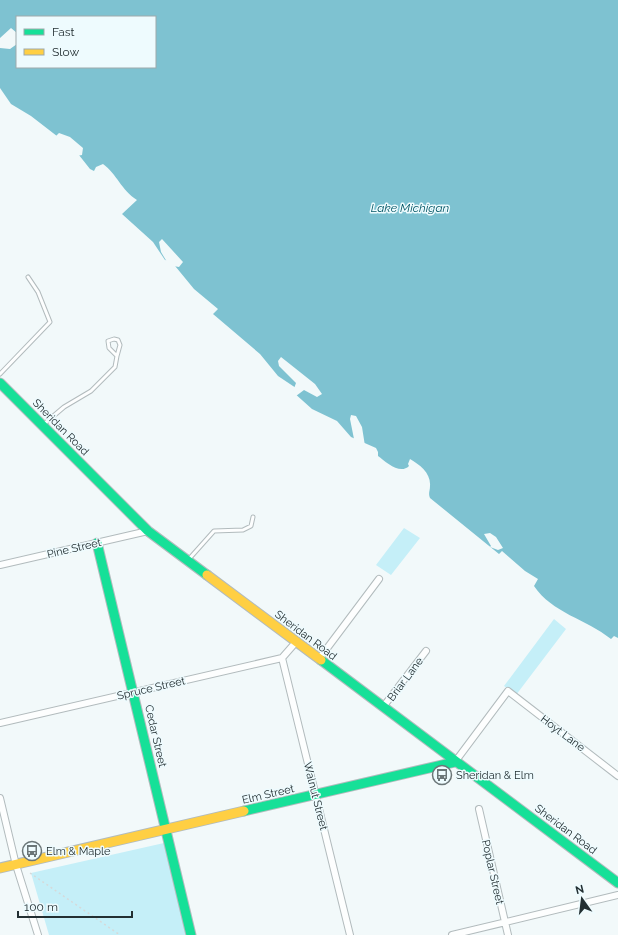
<svg xmlns="http://www.w3.org/2000/svg" width="618" height="935" viewBox="0 0 618 935" font-family="Raleway,sans-serif">
<rect width="100%" height="100%" fill="#f2f9fa"/>
<path fill="#c5eff8" d="M404 528 420 538 391 575 376 565Z
M554 619 566 629 516 695 504 686Z
M164 843 186 935H49L31 873Z"/>
<path fill="#7ec2d1" d="M0 0H618V638L614 636 611 639C586 619 552 613 534 586L538 579 525 571 502 551 499 554 430 498C428 493 430 491 430 486 431 473 420 465 410 459L408 464 409 466C400 475 386 462 378 456V452L376 448 351 437 337 421 312 409 293 392 296 388 278 376 260 354 213 314 218 309 194 289 171 261 165 260 153 242 122 214 137 200C121 190 117 174 103 164L96 167 94 171 90 169 75 150 31 116 11 104 0 88V48L10 49 17 44V67H155V17H17V33L11 28 0 38Z"/>
<path fill="#f2f9fa" d="M59 133 70 137 83 148 82 155 77 156 55 137Z
M162 239 183 262 179 267 173 266 167 262 161 252 159 242Z
M281 357 315 384 322 394 317 397 304 390 296 396 292 394 296 383 279 366 278 361Z
M351 415 356 416 362 427 365 446 356 442 354 439 350 419Z
M490 533 496 537 503 548 498 550 490 547 491 546 484 534Z"/>
<g fill="none" stroke-linecap="round" stroke-linejoin="round">
<g stroke="#b2bbbd" stroke-width="5">
<path id="lane" d="M0 374 50 322 38 292 28 277
M44 424 64 407 91 391 115 367 117 356 109 348 108 341 114 339 118 340 120 345 117 356
M189 559 214 531 243 530 251 526 253 517"/>
</g>
<g stroke="#b2bbbd" stroke-width="8">
<path id="street" d="M0 565 148 531
M282 658 350 935
M319 659 379 579
M383 707 426 651
M0 723 282 658 296 642
M455 762 508 691 618 776
M0 798 16 865 38 935
M479 809 508 935
M452 935 618 895"/>
</g>
<g stroke="#b2bbbd" stroke-width="11">
<path id="fast" d="M0 383 148 531 207 575
M97 543 191 935
M321 660 618 883
M244 811 455 762"/>
</g>
<g stroke="#b2bbbd" stroke-width="11">
<path id="slow" d="M207 575 321 660
M0 868 244 811"/>
</g>
<path stroke="#d6d9d9" stroke-width="1.5" stroke-dasharray="2 3" stroke-linecap="butt" d="M30 873 120 935"/>
<use href="#lane" stroke="#fdfefe" stroke-width="3"/>
<use href="#street" stroke="#fdfefe" stroke-width="6"/>
<use href="#fast" stroke="#16e098" stroke-width="9"/>
<use href="#slow" stroke="#ffcf43" stroke-width="9"/>
</g>
<defs>
<g id="bus-ring" transform="scale(1)"><circle r="9.5" fill="#eefbfe" stroke="#6b7678" stroke-width="1.5"/><path d="M-5-6H5V4H4V6H2V4H-2V6H-4V4H-5ZM-3.5-4V0h7V-4ZM-3.5 1.2v1.5H-2V1.2ZM2 1.2v1.5H3.5V1.2Z" fill="#6b7678"/></g>
</defs>
<g fill-rule="evenodd">
<use href="#bus-ring" x="442" y="775"/>
<use href="#bus-ring" x="32" y="851"/>
</g>
<g text-anchor="middle" stroke-width="3" stroke-linejoin="round" paint-order="stroke">
<g font-size="11" fill="#232f32" stroke="#eefbfe">
<text transform="translate(61 427) rotate(45)" y="4">Sheridan Road</text>
<text transform="translate(74 548) rotate(-13)" y="4">Pine Street</text>
<text transform="translate(306 635) rotate(37)" y="4">Sheridan Road</text>
<text transform="translate(405 679) rotate(-53)" y="4">Briar Lane</text>
<text transform="translate(151 688) rotate(-13)" y="4">Spruce Street</text>
<text transform="translate(563 733) rotate(37)" y="4">Hoyt Lane</text>
<text transform="translate(156 736) rotate(77)" y="4">Cedar Street</text>
<text transform="translate(268 794) rotate(-13)" y="4">Elm Street</text>
<text transform="translate(316 796) rotate(76)" y="4">Walnut Street</text>
<text transform="translate(566 829) rotate(37)" y="4">Sheridan Road</text>
<text transform="translate(493 872) rotate(77)" y="4">Poplar Street</text>
</g>
<g font-size="11" fill="#232f32" stroke="#eefbfe" text-anchor="start">
<text x="456" y="779">Sheridan &amp; Elm</text>
<text x="46" y="855">Elm &amp; Maple</text>
</g>
<g font-size="12" font-style="italic" fill="#005564" stroke="#eefbfe">
<text x="410" y="212">Lake Michigan</text>
</g>
</g>
<rect x="16" y="16" width="140" height="52" fill="#eefbfe" stroke="#9da9ac"/>
<rect x="24" y="29" width="20" height="6" fill="#16e098" stroke="#9da9ac"/>
<text x="52" y="36" font-size="12" fill="#232f32">Fast</text>
<rect x="24" y="49" width="20" height="6" fill="#ffcf43" stroke="#9da9ac"/>
<text x="52" y="56" font-size="12" fill="#232f32">Slow</text>
<g transform="translate(582 899) rotate(346)" stroke="#eefbfe" stroke-width="3" paint-order="stroke">
<path d="M0-3L7 15L0 10L-7 15Z" fill="#232f32"/>
<text y="-6" font-size="11" font-weight="bold" text-anchor="middle" fill="#232f32">N</text>
</g>
<path d="M18 911v6h114v-6" fill="none" stroke="#232f32" stroke-width="2"/>
<text x="24" y="911" font-size="12" fill="#232f32" stroke="#eefbfe" stroke-width="3" paint-order="stroke">100 m</text>
</svg>
